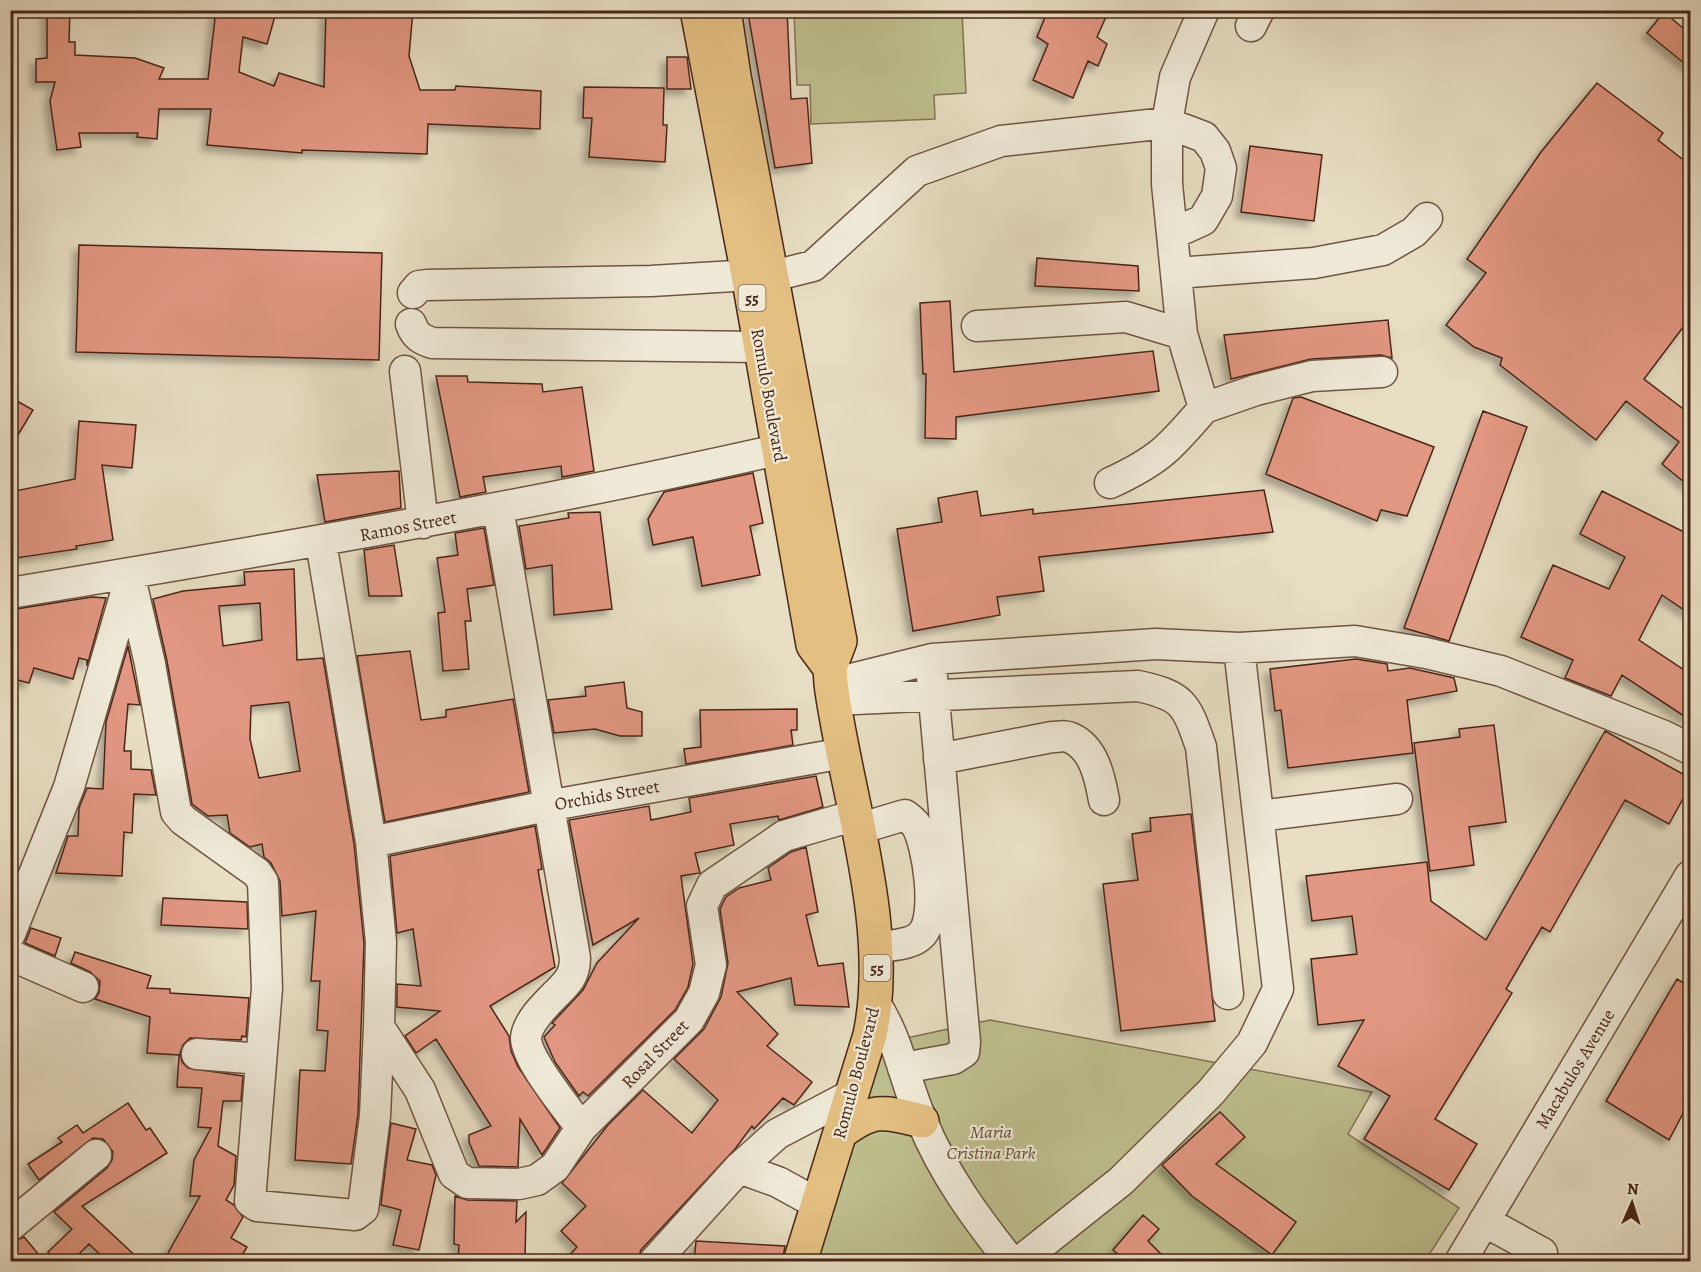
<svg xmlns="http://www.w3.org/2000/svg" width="1701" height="1272" viewBox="0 0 1701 1272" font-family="Alegreya,serif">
<defs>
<filter id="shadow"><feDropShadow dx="-5.5" dy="5.5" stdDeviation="3" flood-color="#0004"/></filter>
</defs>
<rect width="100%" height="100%" fill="#e7dec3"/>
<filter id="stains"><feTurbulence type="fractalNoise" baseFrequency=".00333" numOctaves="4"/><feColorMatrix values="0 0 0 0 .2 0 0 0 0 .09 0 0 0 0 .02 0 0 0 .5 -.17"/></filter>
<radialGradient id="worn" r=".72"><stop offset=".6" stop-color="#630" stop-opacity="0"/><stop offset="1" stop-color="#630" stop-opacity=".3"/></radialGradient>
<path fill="#bebf8e" stroke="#847353" stroke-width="1.5" d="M794 11H962L966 93 934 95 935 119 811 124 810 85H797Z
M990 1020 1372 1092 1348 1134 1459 1208 1425 1261 816 1262 879 1044Z"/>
<path fill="#e29782" stroke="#492718" stroke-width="1.5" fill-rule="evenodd" filter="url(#shadow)" d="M47 10H70L69 42H75V55L135 58 164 68 159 79H208L216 10H258L275 16 267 44 243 37 239 72 274 86 279 73 324 87 326 10H413L409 56 420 90H455L456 86 541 91 540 129 428 124 427 154 302 150V153L207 145 211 109H159L157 139 137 137 138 133H79L81 147 57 150 50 101 55 82H36V59L47 58Z
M787 10 791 99 807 98 812 163 775 168 748 13Z
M1048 10H1109L1097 37 1107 44 1098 66 1088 61 1073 98 1033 80 1048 44 1037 37Z
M1664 12 1690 34V68L1647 33Z
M667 57H687L691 89H667Z
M1597 83 1663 133 1658 140 1690 165V318L1644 379 1690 414V487L1662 464 1679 442 1626 401 1596 440 1500 365 1502 358 1474 347 1446 325 1486 273 1467 259 1541 152Z
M584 87 664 88 663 125H667L665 162 589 157 592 118H583Z
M1250 146 1322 155 1314 221 1241 212Z
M79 245 382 253 379 360 76 352Z
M1037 258 1138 266 1139 291 1035 286Z
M950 301 954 372 1153 351 1159 391 956 417V439L925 438 926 374H923L920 303Z
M1388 320 1392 358 1381 355 1311 359 1231 379 1224 335Z
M436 376H467L468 382 542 384 543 392 582 387 594 471 562 477 561 466 483 477 486 492 460 497Z
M10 397 33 410 10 448Z
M1301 397 1434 447 1407 516 1381 510 1377 521 1266 474 1293 398Z
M1483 411 1527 427 1449 641 1404 628Z
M79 421 136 425 132 468 102 465 113 540 76 546 77 549 16 558 13 528H10V492L75 479Z
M399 471 401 508 325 522 317 475Z
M753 473 763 523 750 526 760 575 702 586 693 537 653 545 648 519 664 492Z
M1264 490 1273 532 1039 557 1044 591 997 597 1000 615 913 631 897 529 942 522 938 498 977 491 981 516 1033 509V514Z
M1602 491 1690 535V614L1662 595 1639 640 1690 674V720L1622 675 1611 696 1565 678 1573 660 1521 637 1553 565 1609 589 1625 557 1580 534Z
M600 512 612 609 554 615 552 565 526 569 519 526 569 518 568 513Z
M484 528 494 585 467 589 471 621H465L469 669 443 671 438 613 445 612 437 558 458 555 455 533Z
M394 545 402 596H369L364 550Z
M294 569 297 660 323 658 354 844 364 943 358 1114 351 1164 295 1160 300 1070 325 1071 328 1031 317 1030 320 981H311L316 911 282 916 280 881 271 863 264 857 262 844 250 847 230 833 227 815 208 816 192 804 167 661 153 599 183 591 245 585 244 572ZM260 603 262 640 223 646 219 606ZM289 702 300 771 259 778 250 739 251 706Z
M92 597 106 598 87 666V660L79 658 73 679 34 668 29 683 10 678V610Z
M128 646 140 705 128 704 124 751H131V769L151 770 156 795 134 794 132 833 124 832 122 876 56 873 68 836H78L79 808 87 788 103 789 106 722Z
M410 651 421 720 446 717V710L513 699 529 792 385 822 357 656Z
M1356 659 1387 664 1388 671 1410 668 1454 678 1457 691 1407 700 1413 753 1288 768 1281 710 1275 711 1270 669Z
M624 682 627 708 642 712V736H620L595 729 554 733 548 700 586 696 585 687Z
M797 709V730H791L793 745 686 764 684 749 701 747 700 710Z
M1494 725 1506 822 1469 827 1474 865 1430 871 1414 743 1460 737 1459 729Z
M1605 731 1690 778V786L1669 824 1625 800 1550 932 1542 927 1506 989 1512 993 1435 1119 1477 1144 1449 1190 1364 1139 1390 1096 1338 1066 1364 1020 1318 1025 1311 959 1357 954 1352 916 1312 921 1306 876 1427 862 1431 901 1486 940Z
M816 776 823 807 779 820 778 816 730 824 734 845 695 853 700 873 681 876 693 964 688 987 675 1010 588 1096 583 1092 579 1096 555 1062 544 1037 555 1025 552 1023 554 1021 583 990 597 963 639 918 593 945 569 820 649 806 651 820 691 812 689 798Z
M1191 814 1215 1021 1121 1031 1103 884 1138 880 1132 834 1151 831 1150 818Z
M535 826 542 869 538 870 555 967 490 1006 509 1036 511 1051 518 1067 560 1128 542 1155 520 1119 518 1167 479 1166 469 1142V1135L491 1126 436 1039 416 1053 405 1036 440 1011 397 1007V984L421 986 413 929 397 933 390 856Z
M806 847 818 912 806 915 818 966 843 963 849 1007 795 1005 791 978 737 992 778 1034 767 1046 812 1082 794 1105 783 1098 754 1129 752 1126 735 1149 641 1250 637 1262H563L577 1247 561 1231 586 1206 562 1183 608 1125 643 1090 692 1133 718 1100 674 1059 704 1029 721 997 728 963 720 909 726 897 739 888 771 880 768 868 791 852Z
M163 898 247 902 248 929 161 925Z
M31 928 61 938 55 956 25 943Z
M75 952 151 976 147 988 170 989V993L249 998 246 1037 242 1036 241 1040 190 1038 183 1045 180 1053 182 1062 188 1068 243 1076 241 1101H223L218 1146 236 1156 234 1185 226 1200 234 1205 243 1217 231 1238 247 1247 238 1262H163L200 1196H190L194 1160 211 1128 198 1127 202 1088 177 1087 179 1055 147 1053 150 1017 95 999 99 993 100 981 90 972 71 963Z
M1677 979 1690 987V1100L1669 1140 1606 1101Z
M128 1103 146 1130 150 1128 167 1153 82 1206 142 1262H108L89 1244 71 1262H56L48 1252 72 1229 54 1212 107 1168 112 1160 113 1152 103 1139 93 1138 39 1180 28 1164 62 1142 58 1138 77 1125 83 1133Z
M1220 1112 1245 1137 1216 1164 1296 1222 1272 1255 1192 1196 1162 1165Z
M391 1123 416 1129 407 1160 432 1165 436 1175 419 1250 393 1245 401 1210 381 1205Z
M455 1196 467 1200 517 1201 516 1222 526 1212 525 1262H458L459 1245 454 1244Z
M1143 1215 1159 1229 1148 1241 1169 1262H1127L1113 1250Z
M24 1237 45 1262H10V1243Z
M696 1241 785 1246 782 1262H694Z"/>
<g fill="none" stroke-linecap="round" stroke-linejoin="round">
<g stroke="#705543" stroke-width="33">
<path id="minor" d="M1204 10 1175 77 1167 123V184L1182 334 1204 408 1256 390 1312 376 1382 372
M1251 26 1259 10
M1176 273 1314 263 1383 250 1414 232 1427 218
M413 293 419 286 427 285 651 281 785 273 813 266 917 171 1001 141 1167 123 1204 137 1215 151 1221 168 1217 196 1203 220 1172 234
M411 324C415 336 421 339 432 343L760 347
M977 326 1126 317 1182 334
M405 371 423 523
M1110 483C1158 461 1170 448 1204 408
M498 508 575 958C575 977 566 984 554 996 544 1006 527 1023 526 1038 526 1060 568 1109 581 1128
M321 542 371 842 381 942 379 1027 420 1090 454 1174 467 1183 519 1184 537 1180 555 1167 581 1128 689 1020 704 993 711 965 702 906 712 885 784 836 856 815
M129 573 150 664 176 812 183 820 257 873 263 882 267 988 250 1201 257 1206 355 1215 363 1209 375 1116 379 1027
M10 593C276 549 541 504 803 444
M831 684 932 659 1156 644 1239 648 1355 641 1426 653 1501 671 1664 736 1690 749
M834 700 1138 686C1184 696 1186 704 1201 747L1228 994
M939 759 1052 737C1058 737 1066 735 1071 738 1094 748 1100 778 1104 800
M1259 816 1397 799
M858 829 905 815C909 818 913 821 916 825 928 844 939 919 921 935 912 945 890 945 877 948
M371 842 547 806 844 753
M10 934 69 787 130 579
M10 955 83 987
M876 1005C899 1040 905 1083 922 1121 943 1173 976 1218 1011 1262
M197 1054 261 1059
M903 1068 953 1059 964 1052 965 1042 932 677
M739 1168 778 1182 818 1204
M1484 1221 1542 1253
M10 1226 96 1155
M654 1262 739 1168 777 1134 853 1094
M1019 1262 1121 1181 1211 1092 1252 1043 1278 989 1239 648
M1460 1262 1690 876"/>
</g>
<g stroke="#492718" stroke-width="36">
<path id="highway" d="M697 10 748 275 813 645 830 668
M724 10 734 76 840 641 830 668 831 684C846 796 893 924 870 1035L800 1262
M840 1133C873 1108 882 1111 922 1121"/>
</g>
<use href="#minor" stroke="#efead8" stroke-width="30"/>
<use href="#highway" stroke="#e4bf82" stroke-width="33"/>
</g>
<g text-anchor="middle" stroke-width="4.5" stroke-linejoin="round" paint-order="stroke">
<g fill="#efead8" stroke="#7b6252" stroke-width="1.5">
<rect x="738.5" y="285" width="27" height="26" rx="4.5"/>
<rect x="863.5" y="955" width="27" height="26" rx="4.5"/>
</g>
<g font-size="16" font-weight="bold" fill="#492718">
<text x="752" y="304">55</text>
<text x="877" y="974">55</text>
</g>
<g font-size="18" fill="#492718" stroke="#efead8">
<text transform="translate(769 395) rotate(80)" y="6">Romulo Boulevard</text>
<text transform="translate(408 526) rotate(-11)" y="6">Ramos Street</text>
<text transform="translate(607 795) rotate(-10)" y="6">Orchids Street</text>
<text transform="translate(655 1054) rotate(-46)" y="6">Rosal Street</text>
<text transform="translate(1575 1069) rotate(-59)" y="6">Macabulos Avenue</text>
<text transform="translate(856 1073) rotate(-75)" y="6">Romulo Boulevard</text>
</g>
<g font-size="18" font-style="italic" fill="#664d36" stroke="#efead8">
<text x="991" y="1138">Maria<tspan x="991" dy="21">Cristina Park</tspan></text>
</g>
</g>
<rect width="1701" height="1272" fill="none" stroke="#e7dec3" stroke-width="36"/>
<rect x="12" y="12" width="1677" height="1248" fill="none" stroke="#492718" stroke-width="3"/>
<rect x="18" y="18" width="1665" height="1236" fill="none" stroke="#492718" stroke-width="1.5"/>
<g transform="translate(1632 1203) rotate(3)" stroke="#efead8" stroke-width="4.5" paint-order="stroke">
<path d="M0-4.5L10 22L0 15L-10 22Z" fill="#492718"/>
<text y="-9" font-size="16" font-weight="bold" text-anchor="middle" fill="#492718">N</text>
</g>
<rect width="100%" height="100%" filter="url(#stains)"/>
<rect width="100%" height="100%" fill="url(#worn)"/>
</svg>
